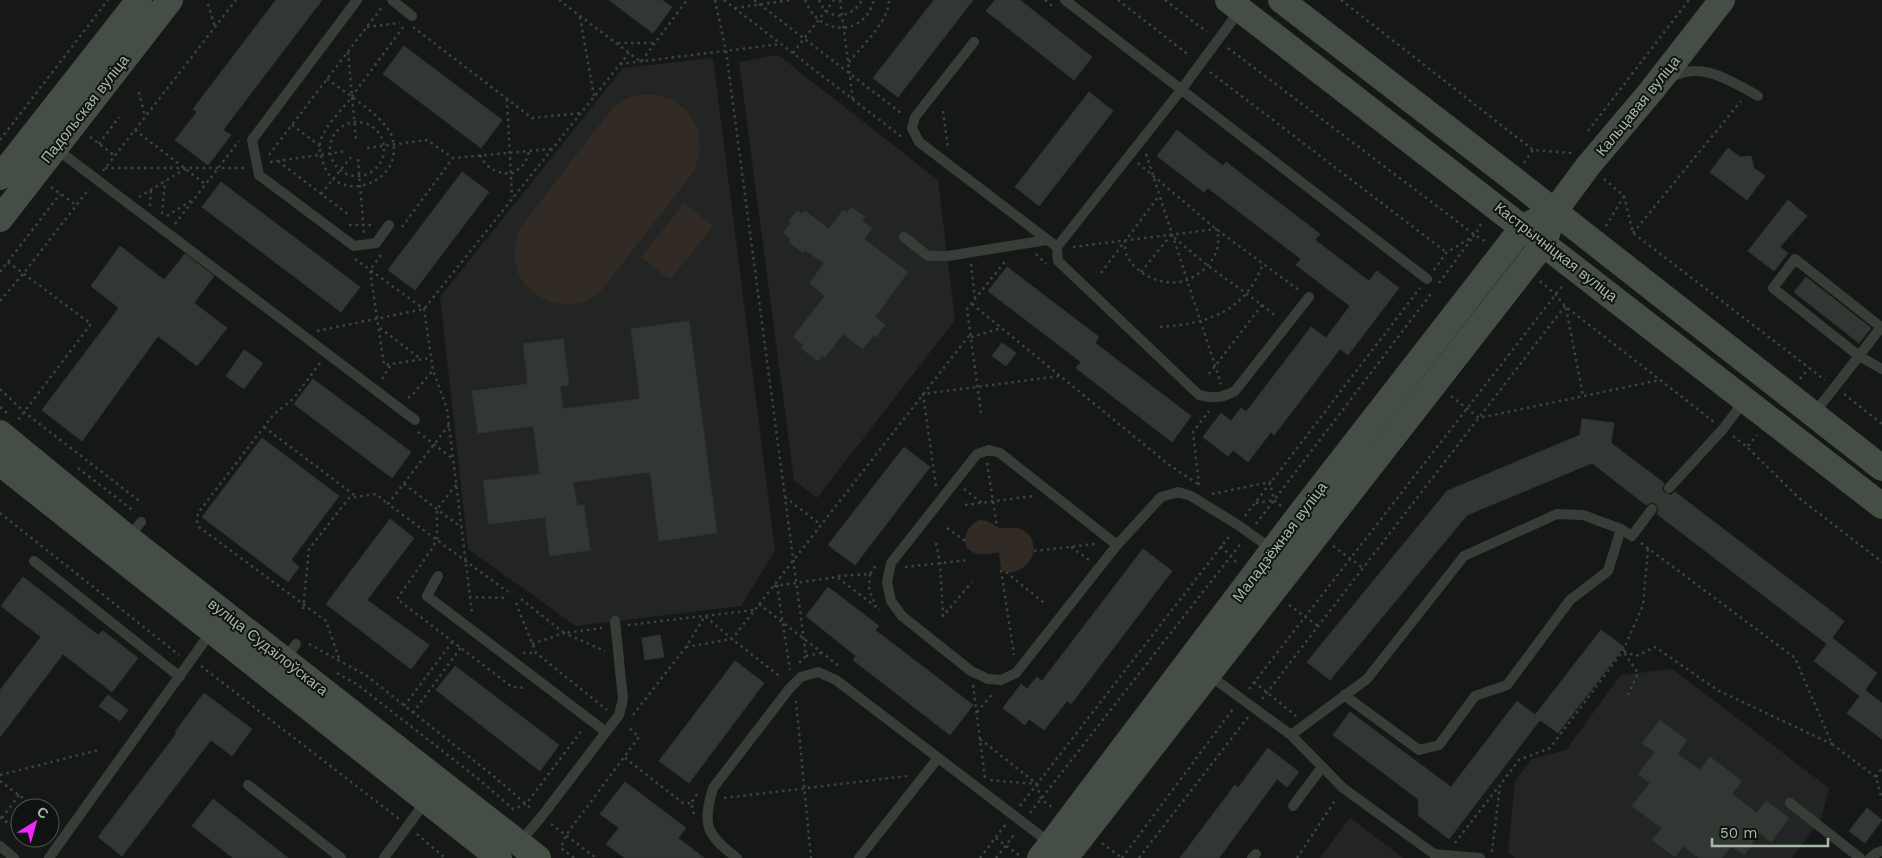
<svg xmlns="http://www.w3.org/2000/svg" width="1882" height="858" viewBox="0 0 1882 858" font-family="'Work Sans',sans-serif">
<rect width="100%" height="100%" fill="#161817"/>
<path fill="#222523" d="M778 55 938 180 955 320 817 498 794 480 739 62Z
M713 58 775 551 741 606 576 626 468 549 440 297 623 68Z
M1672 669 1829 788 1821 820 1792 858H1515L1508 852 1515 781 1532 759 1566 750 1621 675Z
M1350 818 1403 858H1320Z"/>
<path fill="#312a25" d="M652 94 672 99 688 112 698 130 700 150 695 170 600 292C595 295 589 300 583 302 558 311 522 294 516 266 513 252 516 241 520 228L614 106 632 96Z
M684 203 713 226 670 280 641 257Z
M979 520C990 520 989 523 997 527 1005 531 1016 523 1027 533 1045 551 1023 580 1001 570L999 552C992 553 982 556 975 553 957 547 966 525 979 520Z"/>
<path fill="#333734" stroke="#303431" d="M276 0H322L223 130 231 135 208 165 175 140 197 112 193 109Z
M609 0H662L672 7 653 33Z
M934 0H973L898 97 873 78Z
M995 0H1020L1092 57 1074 80 986 11Z
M404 46 502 120 481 148 383 74Z
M1089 92 1113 111 1039 206 1015 187Z
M1177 130 1223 166 1226 162 1320 234 1315 240 1369 281 1377 271 1399 288 1348 355 1340 349 1274 435 1271 432 1248 462 1233 450 1228 456 1203 437 1221 413 1231 421 1241 408 1246 412 1311 327 1326 338 1350 306 1296 265 1301 259 1208 188 1204 192 1157 156Z
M1728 148 1740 157 1751 156 1754 168 1765 176 1747 200 1710 172Z
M462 172 489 192 415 290 388 270Z
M221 182 360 287 341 312 202 207Z
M1788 200 1807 216 1780 247 1788 253 1774 271 1748 251Z
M851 207 865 217 862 221 872 228 864 239 908 272 875 317 885 325 876 337 874 335 863 349 843 334 825 357 822 355 818 361 801 348 804 345 793 337 825 296 810 283 824 263 805 250 803 253 789 242 791 239 783 233 791 223 789 221 797 211 802 214 805 211 829 229 843 210 847 213Z
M120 246 164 280 185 254 214 276 194 303 227 328 197 366 158 336 82 441 42 410 119 308 91 286Z
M1007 267 1099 337 1095 343 1191 416 1172 442 1076 368 1081 362 988 291Z
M1806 277 1871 328 1859 343 1794 292Z
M689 321 717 533 659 541 650 472 573 482 577 506 584 505 590 550 550 556 545 517 489 524 483 481 540 474 533 426 478 433 472 391 528 384 523 344 563 339 569 385 560 386 563 409 640 399 631 329Z
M1002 343 1016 353 1006 366 992 356Z
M244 350 263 363 244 389 226 376Z
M313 379 411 452 392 478 294 404Z
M1582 419 1614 423 1611 443 1664 483 1662 490 1665 493 1671 495 1675 492 1844 621 1832 638 1877 673 1865 690 1882 703V739L1847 713 1860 696 1814 661 1827 644 1657 514 1659 509 1656 504 1652 502 1646 505 1592 463 1467 515 1330 680 1307 662 1447 491 1580 435Z
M262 438 339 496 291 560 299 567 288 582 202 517Z
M904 447 930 467 855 565 828 545Z
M390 519 414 538 367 600 429 645 411 669 326 604Z
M1143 549 1172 571 1071 704 1067 701 1044 730 1029 719 1025 725 1003 708 1021 684 1027 689 1037 677 1042 681Z
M23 577 98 635 103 631 138 658 112 692 63 654 0 737V690L41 637 1 606Z
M828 587 879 626 875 630 973 705 950 735 853 660 856 656 806 616Z
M1601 630 1624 647 1558 733 1540 720 1449 839 1419 816 1418 799 1333 735 1350 712 1451 787 1517 701 1535 715Z
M660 635 664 657 645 660 642 638Z
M735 661 764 683 689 783 659 761Z
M455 666 559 745 540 771 436 690Z
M204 693 252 729 232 756 211 740 122 856 98 837 177 733 175 732Z
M108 695 128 710 120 721 99 706Z
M1660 720 1687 740 1677 754 1700 770 1710 757 1742 781 1732 794 1757 813 1766 801 1789 818 1771 842 1760 833 1744 855 1731 846 1722 858H1699L1683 846 1675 857 1652 840 1662 828 1632 806 1650 783 1638 774 1655 752 1642 743Z
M1268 748 1299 772 1287 787 1277 779 1219 858H1180L1235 785 1238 788Z
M625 782 686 828 678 838 704 858H625L606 844 619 828 600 814Z
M213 799 236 817 288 858H233L192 826Z
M1867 808 1882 820 1865 843 1849 831Z"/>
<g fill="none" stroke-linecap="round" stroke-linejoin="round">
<path stroke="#3c453c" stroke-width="2.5" stroke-dasharray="2.5 4" stroke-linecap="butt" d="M559 0 641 62 687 0
M715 0 726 51 806 656 798 664
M724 0 903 138
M754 0 901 113V116
M805 0C818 36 864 38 874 0
M819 0C827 22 852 19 862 0
M840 0 853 100
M1045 0 1055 8
M1118 0 1190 56
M1165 0 1207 32
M1341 0 1533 150 1572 153
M208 4 215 27
M735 8 791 0
M580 17 594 96
M367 27 400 23
M413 27 532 118 581 113
M618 43H655
M1228 48 1475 235 1485 241
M348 52 356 140
M793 53 834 0
M849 62C862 46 889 21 889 0
M620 64 781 44
M1210 72 1446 252
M327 79C345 92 376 112 388 129 393 135 394 144 394 151 392 188 336 201 324 165 321 157 318 148 321 139 326 125 341 111 350 99 368 75 386 50 404 26
M139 92 145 117
M507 99 512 197
M943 111 948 148
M330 149a27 27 0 1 1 54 0a27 27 0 1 1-54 0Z
M292 125 320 146
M135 130 205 184
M1588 131 1689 0
M90 137 115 156
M0 140 108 0
M99 144 119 117
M367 148 427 140 453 158 551 149
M1146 154 1221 384
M269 155 382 7
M480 155C487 169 496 173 511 174 521 169 527 162 529 151
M358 159 364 233
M278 161 349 215
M270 162 347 151
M1138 163 1216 229 1300 291
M1524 163 1533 150
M105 168H246
M103 171 236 0
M1604 179 1624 196 1633 233 1825 380
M51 187 76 205
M321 194 351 157
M139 197 185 169
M150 206 151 190
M162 214 165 181
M167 216 194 199
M175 224 239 141
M349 225H373
M1606 226 1624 196
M402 227 453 158
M1633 233 1741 101
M1073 247 1216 229C1225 250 1207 272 1187 280 1166 288 1137 276 1127 256 1125 252 1125 246 1125 241
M1036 254 1046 264
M381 255 370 270 384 365 431 358
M355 259 424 309 433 370 447 409 472 613
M8 262 91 324 18 420
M971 264 975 299
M1434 270 1446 253 1475 235 1482 222
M0 272 60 194
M1141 272 1171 235 1207 265 1262 305 1209 374
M1101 273 1159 196
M1540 281 1555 294 1565 306 1714 422
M1439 283 1473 237
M0 301 23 274 89 189
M972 304 1168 464 1198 484
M1262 305 1277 317
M1566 308 1583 396
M1160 327C1207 324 1245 312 1263 264
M380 328 421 359
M317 331 424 309 629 53
M971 337 1002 328
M320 363 294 398 273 415 198 513 197 521 199 527 326 621 340 661
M382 379 391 364
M1800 379 1808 369
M0 389 24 412 142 503
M1844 394 1882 424
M1451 396 1479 418 1660 380
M408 398 414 393 433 370
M0 407 7 413
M981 413 967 309 1007 259
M449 425 388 504 508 592
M264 427 357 497
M418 432 453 459
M1733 436 1747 447 1799 498 1882 562
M1748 446 1757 435
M987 463 997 527
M78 468 135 512
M404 484 462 528
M456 485 437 509V539L431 550 397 599 512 687 527 688
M1199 485 1193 432 1209 411
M936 486 923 394 1060 376
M964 489 982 503
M1212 494 1270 482 1274 500 1281 506
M785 497 821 525
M1256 503 1274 500
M965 505 1033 496
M0 513 179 655
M1245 516 1420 288
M1256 524 1433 291
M947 528 965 541
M936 543 940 563 943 616 972 582
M1641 543 1795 658 1832 744 1876 777 1882 800
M1221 546 1238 564
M1333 546 1363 568
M1071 547 1089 560
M1034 551 1095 544
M905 567 969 560
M1001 570 1014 655
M1006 572 1044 603
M870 574 869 590 876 606
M838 576 870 574 877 564
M777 585 790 670
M774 586 837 577 880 610
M469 597 507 598
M521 599 564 633 602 628
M516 603 536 653 607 710
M759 604 839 666
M1289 605 1318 626
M303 609 309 549 349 498 376 494 388 504
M628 625 754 610
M309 644 367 676 491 774 533 810
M532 644 564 633 605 651
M686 647 732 639 971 333
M523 653H536
M806 656 821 653
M201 666 399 819
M337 673 358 685 481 781 513 809 526 804 582 730
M1254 682 1296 716
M973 685 985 778
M1249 689 1563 285
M1628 695 1638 673 1623 651 1636 656 1655 647 1719 691 1832 744
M1262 699 1565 306
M796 701 811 858
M404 706 453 641
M977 712 994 692
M413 713 461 647
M633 715 686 647 705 616 732 639 782 678
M980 739 1037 784 989 780
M625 758 683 803H691
M0 775 99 750
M1876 777 1882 768
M0 781 36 808
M1037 784 1041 799 1053 808
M724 798 907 776
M1020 806 1231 534
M1030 813 1242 542
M694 814 691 803 698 793
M0 817 20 832
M2 818 19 795
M50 819 55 823
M551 824 596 858
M417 834 445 858
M28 838 36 844 42 838
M996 838 1020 856
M1102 843 1122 858
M1455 843 1499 786
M1492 852 1500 785 1519 760 1550 748 1623 651 1643 605 1648 548
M574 858 561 848 566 835 639 737 627 726
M980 858 1006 824
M996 858 1016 832
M1122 858 1233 709
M1139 858 1248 717
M1297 858 1336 799"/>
<path stroke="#373e37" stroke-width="10" d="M357 0 252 140 259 175 354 246 376 243 389 225
M392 0 412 16
M1065 0 1427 279
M974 42 915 117 912 128 919 142 1057 247 1058 261 1199 395C1213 399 1222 398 1235 391L1309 297
M1669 79C1699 59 1731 81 1758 96
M55 148 415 420
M904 237 928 256H948L1047 240
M1057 247 1181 90 1240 10
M1814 413C1837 385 1859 356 1881 327L1795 259 1773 288 1859 356 1882 369
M1669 488 1723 429 1745 400
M129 537 141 522
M1117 545 1000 453 989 450 977 454 891 563 887 582 891 601 902 616 971 671 988 679 1001 680 1016 673 1117 545 1161 497 1178 492 1191 496 1238 525 1273 550
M34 561 180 677
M438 576 427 596 606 732 542 816 520 842
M285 659 296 644
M1209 675 1291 735 1343 788 1434 854 1480 858
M1344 695 1419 750 1439 745 1475 696 1507 685 1570 600 1608 571 1621 529 1632 536 1652 509
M606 732 619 715 623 699 615 621
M1291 735 1367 679 1464 556 1557 514 1583 515 1621 529
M248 785 341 858
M1790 803 1860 858
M1293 806 1322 767
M0 846 14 858
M49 858 211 632
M384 858 426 801
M737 858C706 835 702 825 713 788L789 689 801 677 818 672 836 680 1050 843
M859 858 938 758
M1252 858 1256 854
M1870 858 1876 853 1882 851"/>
<path stroke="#444e45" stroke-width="26" d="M1228 0 1882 506
M1281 0 1512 178 1882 468
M0 177 139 0
M0 219 170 0
M0 433 128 538 538 858
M0 463 499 858
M1040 858 1297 518 1523 227 1554 212
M1065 858 1544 243 1554 212 1588 166 1652 90 1722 0"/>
</g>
<g text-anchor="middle" stroke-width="4" stroke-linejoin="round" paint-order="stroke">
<g font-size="15" fill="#a7baa7" stroke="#111312">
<text transform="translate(1638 106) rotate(-51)" y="5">Кальцавая вуліца</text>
<text transform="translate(85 109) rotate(-52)" y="5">Падольская вуліца</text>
<text transform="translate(1556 252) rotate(38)" y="5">Кастрычніцкая вуліца</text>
<text transform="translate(1280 542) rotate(-53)" y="5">Маладзёжная вуліца</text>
<text transform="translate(268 647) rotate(38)" y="5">вуліца Судзілоўскага</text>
</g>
</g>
<g transform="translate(35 823) rotate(37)"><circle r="24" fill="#111312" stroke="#4d564e"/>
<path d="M0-4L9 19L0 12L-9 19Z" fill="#f127ff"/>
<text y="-8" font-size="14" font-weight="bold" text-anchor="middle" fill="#a7baa7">С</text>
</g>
<path d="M1712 838v8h116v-8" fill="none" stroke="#a7baa7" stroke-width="2.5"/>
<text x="1720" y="838" font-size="15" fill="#a7baa7" stroke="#111312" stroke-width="4" paint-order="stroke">50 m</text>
</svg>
